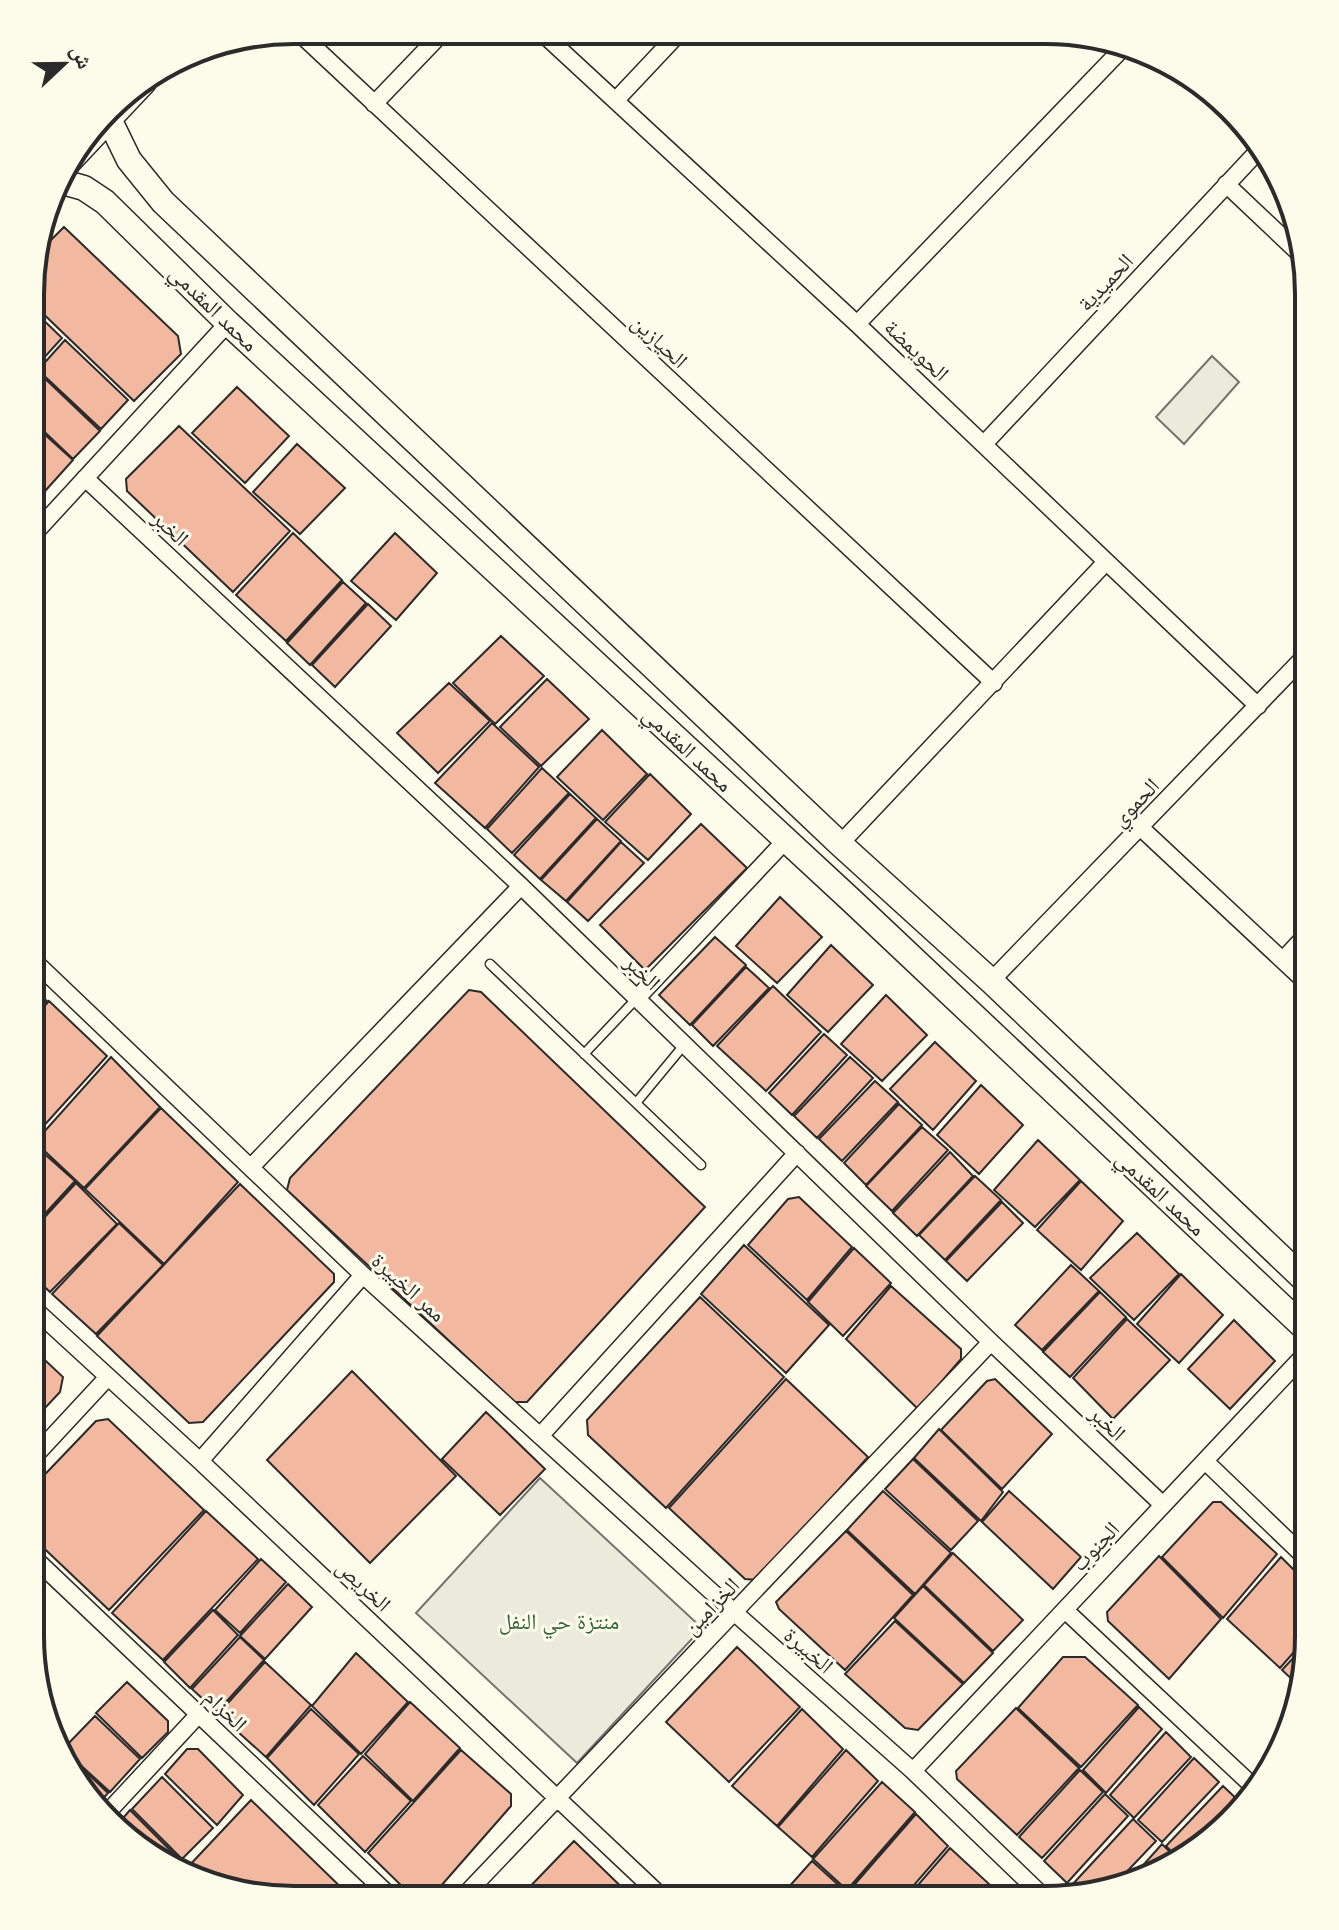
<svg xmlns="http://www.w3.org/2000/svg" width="1339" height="1930" viewBox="0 0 1339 1930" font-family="Mulish,'Noto Naskh Arabic',sans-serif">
<rect width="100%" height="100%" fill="#fdfbea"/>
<path fill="#ecebdb" stroke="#74746e" stroke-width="2" d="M1212 356 1239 382 1184 444 1156 417Z
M540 1478 702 1628 577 1763 416 1613Z"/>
<path fill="#f2b8a0" stroke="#2b2b2b" stroke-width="2" d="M64 227 178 336 181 354 134 401 32 303V259Z
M32 309 62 338 32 371Z
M65 340 128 400 101 429 38 370Z
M37 371 100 431 73 459 32 420V376Z
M237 387 289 436 245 483 192 433Z
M32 423 73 460 46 490 32 477Z
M179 426 290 531 233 592 127 491 126 479Z
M297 444 345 488 300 534 253 492Z
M32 479 43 490 32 502Z
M293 533 342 580 286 641 236 595Z
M395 533 437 573 396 620 351 581Z
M343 582 366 603 310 665 287 643Z
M368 604 391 626 335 687 312 665Z
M501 636 544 676 495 724 453 683Z
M547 679 589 719 541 766 500 727Z
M449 683 490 721 438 773 397 733Z
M492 723 539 767 485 828 435 783Z
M602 730 647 774 603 820 557 777Z
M542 768 569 793 512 853 487 829Z
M650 774 691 814 648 860 605 822Z
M570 794 596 818 540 879 514 855Z
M597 819 621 841 566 901 541 880Z
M701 824 747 868 645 970 600 925Z
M621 842 644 863 588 921 567 902Z
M780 897 822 937 777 983 736 946Z
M715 937 746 965 690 1025 659 995Z
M831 945 873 985 828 1032 787 995Z
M746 967 769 988 713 1046 692 1025Z
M31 986 47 1001 31 1019Z
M773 986 821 1032 766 1091 717 1046Z
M469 990 481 992 705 1207 527 1402H515L287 1190 290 1178Z
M886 995 927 1035 882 1081 841 1044Z
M49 1001 107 1056 40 1130 31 1122V1021Z
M824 1034 847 1055 792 1115 769 1093Z
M935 1042 976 1081 933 1130 890 1089Z
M111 1057 160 1107 84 1188 35 1142Z
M850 1057 873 1078 817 1138 794 1116Z
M875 1081 898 1102 842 1161 819 1139Z
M981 1085 1023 1125 979 1174 937 1135Z
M899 1104 922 1125 866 1185 844 1163Z
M161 1108 238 1182 164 1264 85 1189Z
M922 1127 948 1150 892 1211 866 1186Z
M1038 1140 1080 1180 1035 1227 994 1190Z
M31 1142 75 1181 31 1229Z
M950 1152 973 1176 917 1236 893 1213Z
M975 1176 1001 1200 945 1260 919 1235Z
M1081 1181 1123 1221 1081 1270 1037 1230Z
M76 1183 117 1224 50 1292 31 1274V1232Z
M240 1184 334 1274V1282L203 1422 189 1423 97 1336Z
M799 1197 852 1247 807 1300 748 1245 788 1199Z
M1002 1202 1023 1223 967 1281 946 1261Z
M119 1223 163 1265 96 1334 52 1294Z
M1137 1233 1179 1274 1134 1320 1090 1278Z
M744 1245 829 1325 786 1373 701 1294Z
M854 1248 891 1283 843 1336 808 1302Z
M1071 1265 1099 1291 1042 1350 1015 1325Z
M1181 1274 1223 1315 1179 1363 1137 1324Z
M891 1286 961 1349V1359L918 1409 846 1339Z
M1100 1292 1126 1317 1070 1377 1043 1352Z
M700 1297 784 1377 666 1508 588 1435 587 1420Z
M1127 1319 1170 1360 1113 1419 1073 1378Z
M1234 1320 1275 1361 1230 1409 1188 1369Z
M30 1346 63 1377 60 1392 30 1424Z
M352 1371 456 1476 370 1563 267 1460Z
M786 1379 868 1457 758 1580 745 1579 669 1508Z
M995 1379 1052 1434 1002 1489 941 1430 987 1381Z
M486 1412 545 1469 500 1515 442 1459Z
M108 1419 204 1510 109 1610 30 1535V1490L96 1421Z
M939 1429 1003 1492 981 1521 914 1458Z
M913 1459 978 1521 951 1550 885 1489Z
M883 1491 951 1553 915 1594 847 1530Z
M1009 1491 1081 1557 1053 1589 982 1522Z
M1213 1502H1221L1277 1554 1223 1618 1162 1557Z
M206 1511 258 1559 163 1660 112 1613Z
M846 1531 913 1595 845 1670 779 1609 776 1602Z
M953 1553 1023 1620 993 1651 924 1585Z
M1159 1556 1221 1619 1169 1679 1108 1621 1107 1612Z
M1281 1557 1308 1584V1636L1280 1668 1227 1619Z
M261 1559 286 1582 240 1633 215 1610Z
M288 1584 312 1607 265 1659 240 1636Z
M923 1586 993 1653 964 1683 894 1618Z
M213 1610 238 1635 190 1688 164 1662Z
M895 1621 963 1684 918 1730 905 1728 845 1674Z
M240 1637 264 1660 217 1712 192 1689Z
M1308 1642V1654L1298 1685 1282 1670Z
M737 1647 800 1707 729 1782 666 1722Z
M356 1653 408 1702 361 1754 312 1706Z
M1063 1657H1085L1138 1705 1081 1767 1018 1708Z
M265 1662 311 1705 266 1757 218 1714Z
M127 1682 168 1721V1732L142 1758 96 1713Z
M410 1702 460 1748 413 1801 365 1754Z
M1139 1707 1162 1729 1106 1793 1083 1770Z
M1016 1708 1079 1768 1017 1835 957 1779 956 1771Z
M311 1709 359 1754 314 1805 267 1758Z
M802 1709 843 1749 777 1826 732 1786Z
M95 1716 140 1759 110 1792 63 1749Z
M1166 1732 1191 1757 1134 1818 1110 1795Z
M187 1749H198L243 1795 217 1825 165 1774Z
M63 1750 108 1793 99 1803 59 1754Z
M461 1750 511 1794V1806L433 1895 414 1898 368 1853Z
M846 1750 878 1781 812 1857 778 1827Z
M363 1756 411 1801 365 1852 318 1805Z
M1194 1758 1219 1782 1162 1842 1138 1820Z
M1080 1770 1103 1792 1042 1858 1019 1837Z
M162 1777 213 1828 182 1859 132 1809Z
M882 1782 915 1812 847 1890 813 1859Z
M1223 1786 1241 1803 1178 1858 1166 1846Z
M1105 1794 1128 1816 1067 1883 1044 1861Z
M251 1800 352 1898H260L187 1868Z
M130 1810 181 1861 178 1864 134 1846 117 1825Z
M916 1814 948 1846 901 1900 856 1899 848 1892Z
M1133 1819 1156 1841 1116 1883 1078 1892 1071 1886Z
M574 1841 634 1899H518Z
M1162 1844 1177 1859 1161 1873 1129 1881Z
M950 1848 1002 1896 999 1900H905Z
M812 1861 845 1891 837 1899H778Z"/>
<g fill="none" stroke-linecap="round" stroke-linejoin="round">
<g stroke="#2b2b2b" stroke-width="11">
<path id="lane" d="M490 964 701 1165
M584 1054 638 997
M636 1103 684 1045"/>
</g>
<g stroke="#2b2b2b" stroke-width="19">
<path id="street" d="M296 30 994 683
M540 31 857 324 1258 706
M616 100 681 31
M374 104 445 30
M1226 184 1300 254
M857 324 1121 50
M984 444 1259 150
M85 478 521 886 991 1342 1163 1505
M32 536 228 323
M1141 828 1309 985
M840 844 1105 563
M31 958 363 1275 735 1613 913 1771 1047 1900
M1283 960 1309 932
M991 981 1309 652
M638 997 786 840
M252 1166 521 886
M1293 1268 1309 1252
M31 1306 200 1461 664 1899
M540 1436 797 1153
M30 1461 107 1378
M200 1461 363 1275
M1205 1461 1308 1560
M30 1554 392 1898
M1066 1611 1257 1790
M913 1771 1309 1350
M107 1813 199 1714
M462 1898 991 1342"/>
</g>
<g stroke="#2b2b2b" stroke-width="27">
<path id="secondary" d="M110 121 129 160 163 202 840 844 991 981 1309 1284
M63 168 144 82
M59 181 84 188 105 202 228 323 851 900 1309 1332"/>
</g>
<use href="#lane" stroke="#fdfbea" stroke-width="8"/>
<use href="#street" stroke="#fdfbea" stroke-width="16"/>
<use href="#secondary" stroke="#fdfbea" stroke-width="24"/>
</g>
<g text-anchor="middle" stroke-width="6" stroke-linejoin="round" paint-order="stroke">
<g font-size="22" fill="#2b2b2b" stroke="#fdfbea">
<text transform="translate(1105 282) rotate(-47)" y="8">الحميدية</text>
<text transform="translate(214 308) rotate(44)" y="8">محمد المقدمي</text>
<text transform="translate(660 341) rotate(43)" y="8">الحيازين</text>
<text transform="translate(917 350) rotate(43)" y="8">الحويمضة</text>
<text transform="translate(171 528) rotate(43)" y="8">الخبر</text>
<text transform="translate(688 749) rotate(43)" y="8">محمد المقدمي</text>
<text transform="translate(1135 802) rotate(-46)" y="8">الحموي</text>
<text transform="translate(643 972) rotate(44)" y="8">الخبر</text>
<text transform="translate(1161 1193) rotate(43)" y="8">محمد المقدمي</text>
<text transform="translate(409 1287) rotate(42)" y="8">ممر الخبيرة</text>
<text transform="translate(1108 1423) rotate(43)" y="8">الخبر</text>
<text transform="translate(1095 1546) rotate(-47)" y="8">الجنوب</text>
<text transform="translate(364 1585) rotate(43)" y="8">الخريص</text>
<text transform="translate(711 1606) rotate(-46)" y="8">الخزامين</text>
<text transform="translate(809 1650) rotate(41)" y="8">الخبيرة</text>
<text transform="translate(226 1710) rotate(44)" y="8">الخزام</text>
</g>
<g font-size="22" fill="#34623c" stroke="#fdfbea">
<text x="559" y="1629">منتزة حي النفل</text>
</g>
</g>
<path d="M0 0H1339V1930H0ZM294 44H1045A250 250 0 0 1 1295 294V1636A250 250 0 0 1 1045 1886H294A250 250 0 0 1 44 1636V294A250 250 0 0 1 294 44Z" fill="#fdfbea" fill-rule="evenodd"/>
<path fill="none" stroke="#2b2b2b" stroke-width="4" d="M294 44H1045A250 250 0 0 1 1295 294V1636A250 250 0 0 1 1045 1886H294A250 250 0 0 1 44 1636V294A250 250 0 0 1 294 44Z"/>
<g transform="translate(64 64) rotate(68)" stroke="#fdfbea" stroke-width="6" paint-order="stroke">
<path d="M0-6L14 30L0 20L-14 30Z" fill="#2b2b2b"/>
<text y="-12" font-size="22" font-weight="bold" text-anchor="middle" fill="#2b2b2b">ش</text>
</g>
</svg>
